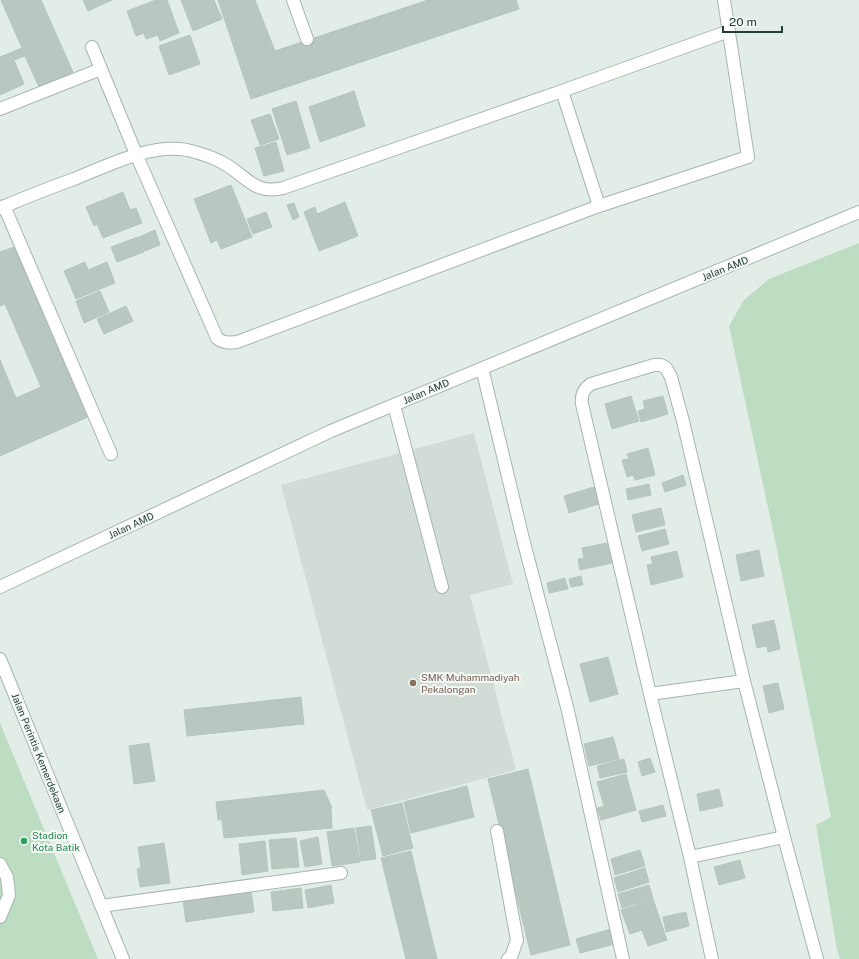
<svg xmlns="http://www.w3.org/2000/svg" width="859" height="959" viewBox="0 0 859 959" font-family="'Public Sans',sans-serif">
<rect width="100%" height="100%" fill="#e3ede7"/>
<path fill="#d1dcd6" d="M474 433 513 584 470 595 516 770 367 810 281 485Z"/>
<path fill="#bcddc1" d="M859 243V959H840L837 949 816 825 831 817 776 545 729 326 744 300 769 279Z
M0 723 98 959H0Z"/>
<path fill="#b8c7c0" stroke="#b6c6bd" d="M1 0H41L73 72 39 87 25 56 14 60 24 84 0 95V57L22 48Z
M83 0H112L88 11Z
M156 0H167L179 33 160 41 158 35 146 39 144 33 136 36 127 11Z
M181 0H214L222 19 193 31Z
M218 0H255L275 51 428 0H516L519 9 251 99Z
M190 35 200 64 169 75 159 46Z
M354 91 365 126 320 142 309 107Z
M296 101 310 148 287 155 272 109Z
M270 114 279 139 260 145 251 120Z
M276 142 284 171 264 176 255 148Z
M231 185 252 237 221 249 217 240 211 243 194 199Z
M123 192 130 210 136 208 142 223 103 238 97 224 94 226 86 207Z
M345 202 358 236 319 251 304 212 315 207 317 214Z
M294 203 299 217 293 220 287 205Z
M266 212 272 227 253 234 247 219Z
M155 230 160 245 145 251 139 237Z
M138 237 144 252 117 262 111 247Z
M14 247 88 417 0 456V360L16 398 41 387 5 304 0 306V252Z
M85 262 88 270 107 262 115 283 76 299 64 271Z
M100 291 109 312 84 323 76 301Z
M126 306 133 321 104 334 97 319Z
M631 396 639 421 612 429 605 404Z
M663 396 668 414 641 422 638 411 645 409 643 401Z
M648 448 655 475 635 480 633 475 627 477 622 460 629 459 627 454Z
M683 475 686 485 665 492 662 483Z
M649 484 651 495 628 500 626 489Z
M594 487 599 504 569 513 564 496Z
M661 508 665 525 636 532 632 515Z
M665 529 669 544 642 551 638 536Z
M607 543 612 563 580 570 578 559 584 558 582 548Z
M759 550 764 576 741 581 736 555Z
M677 551 683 577 651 585 647 565 653 564 651 557Z
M581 576 583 585 571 587 569 579Z
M565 578 568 589 549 593 547 583Z
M774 620 780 649 768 652 767 646 757 648 752 625Z
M608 657 618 694 590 702 580 664Z
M778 683 784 709 769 713 763 686Z
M301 697 304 724 187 736 184 710Z
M613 737 619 759 589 766 584 744Z
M149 743 155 781 134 784 129 746Z
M650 758 655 772 642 776 638 762Z
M624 759 627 772 600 778 597 766Z
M528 769 570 945 531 955 488 779Z
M626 774 636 810 601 820 597 808 604 806 597 782Z
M467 786 474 817 411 833 404 802Z
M719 789 723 806 700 811 697 794Z
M324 790 332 808 218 820 216 802Z
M402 803 413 848 383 856 371 810Z
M663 805 666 816 642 822 639 811Z
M331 809 332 828 224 838 222 820Z
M371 826 376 859 361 861 356 828Z
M354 828 360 862 332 866 327 832Z
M318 837 322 864 305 867 300 841Z
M296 838 299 867 272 869 269 840Z
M265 841 268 871 242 875 239 844Z
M164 843 170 883 140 887 137 869 141 868 138 847Z
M640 850 645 866 615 875 611 859Z
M411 851 437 959H406L381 858Z
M740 860 745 878 719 885 714 867Z
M645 868 649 882 618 892 614 878Z
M331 885 334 903 308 908 305 890Z
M649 885 653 898 622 908 618 894Z
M301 888 303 908 273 911 271 892Z
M251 891 254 912 219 917 217 897Z
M217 897 219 917 186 922 183 901Z
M653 899 667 940 648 946 642 930 630 934 621 910Z
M686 912 689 926 666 932 663 917Z
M611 929 615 944 580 953 576 939Z"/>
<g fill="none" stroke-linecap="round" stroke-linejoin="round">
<g stroke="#a6b5ad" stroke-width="14">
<path id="minor" d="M293 0 307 39
M92 47 136 154 217 338C223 343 229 343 237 342L599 206 748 157 724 0
M562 91 599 206
M0 109 101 69
M4 206 111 454
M0 208C24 198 49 188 74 179 107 166 151 143 187 150 200 153 213 157 225 164 247 177 255 195 283 188L562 91 729 31
M482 368 523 539 568 711 623 959
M394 405 442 587
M0 587 331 431 859 212
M0 659 123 959
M650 694 744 681
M497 831 517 940 511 957 508 959
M690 857 784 837
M0 864 7 877 9 895 0 917
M101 906 341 873
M712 959 690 857 650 694 582 404C581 395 583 389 591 384L654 365H661L666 368 671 377 683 421 744 681 784 837 817 959"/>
</g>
<use href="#minor" stroke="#fff" stroke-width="12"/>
</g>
<circle fill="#8d6e63" stroke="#f4f9f6" stroke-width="1.5" cx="413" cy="683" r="4"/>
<circle fill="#2e9e5b" stroke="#f4f9f6" stroke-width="1.5" cx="24" cy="841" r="4"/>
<g text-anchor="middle" stroke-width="4" stroke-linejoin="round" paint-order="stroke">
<g font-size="10" fill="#233e33" stroke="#f4f9f6">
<text transform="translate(725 268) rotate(-22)" y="4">Jalan AMD</text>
<text transform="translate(426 391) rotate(-23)" y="4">Jalan AMD</text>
<text transform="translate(131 525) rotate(-25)" y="4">Jalan AMD</text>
<text transform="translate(39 753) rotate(68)" y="4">Jalan Perintis Kemerdekaan</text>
</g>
<g font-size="10" fill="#785e54" stroke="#f4f9f6" text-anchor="start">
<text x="421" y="681">SMK Muhammadiyah<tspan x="421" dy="12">Pekalongan</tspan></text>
</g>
<g font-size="10" fill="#27864d" stroke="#f4f9f6" text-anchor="start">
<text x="32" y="839">Stadion<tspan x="32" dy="12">Kota Batik</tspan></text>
</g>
</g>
<path d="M723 26v6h59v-6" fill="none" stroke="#233e33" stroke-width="2"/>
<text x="729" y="26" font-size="12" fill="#233e33" stroke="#f4f9f6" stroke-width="3" paint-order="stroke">20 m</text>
</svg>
